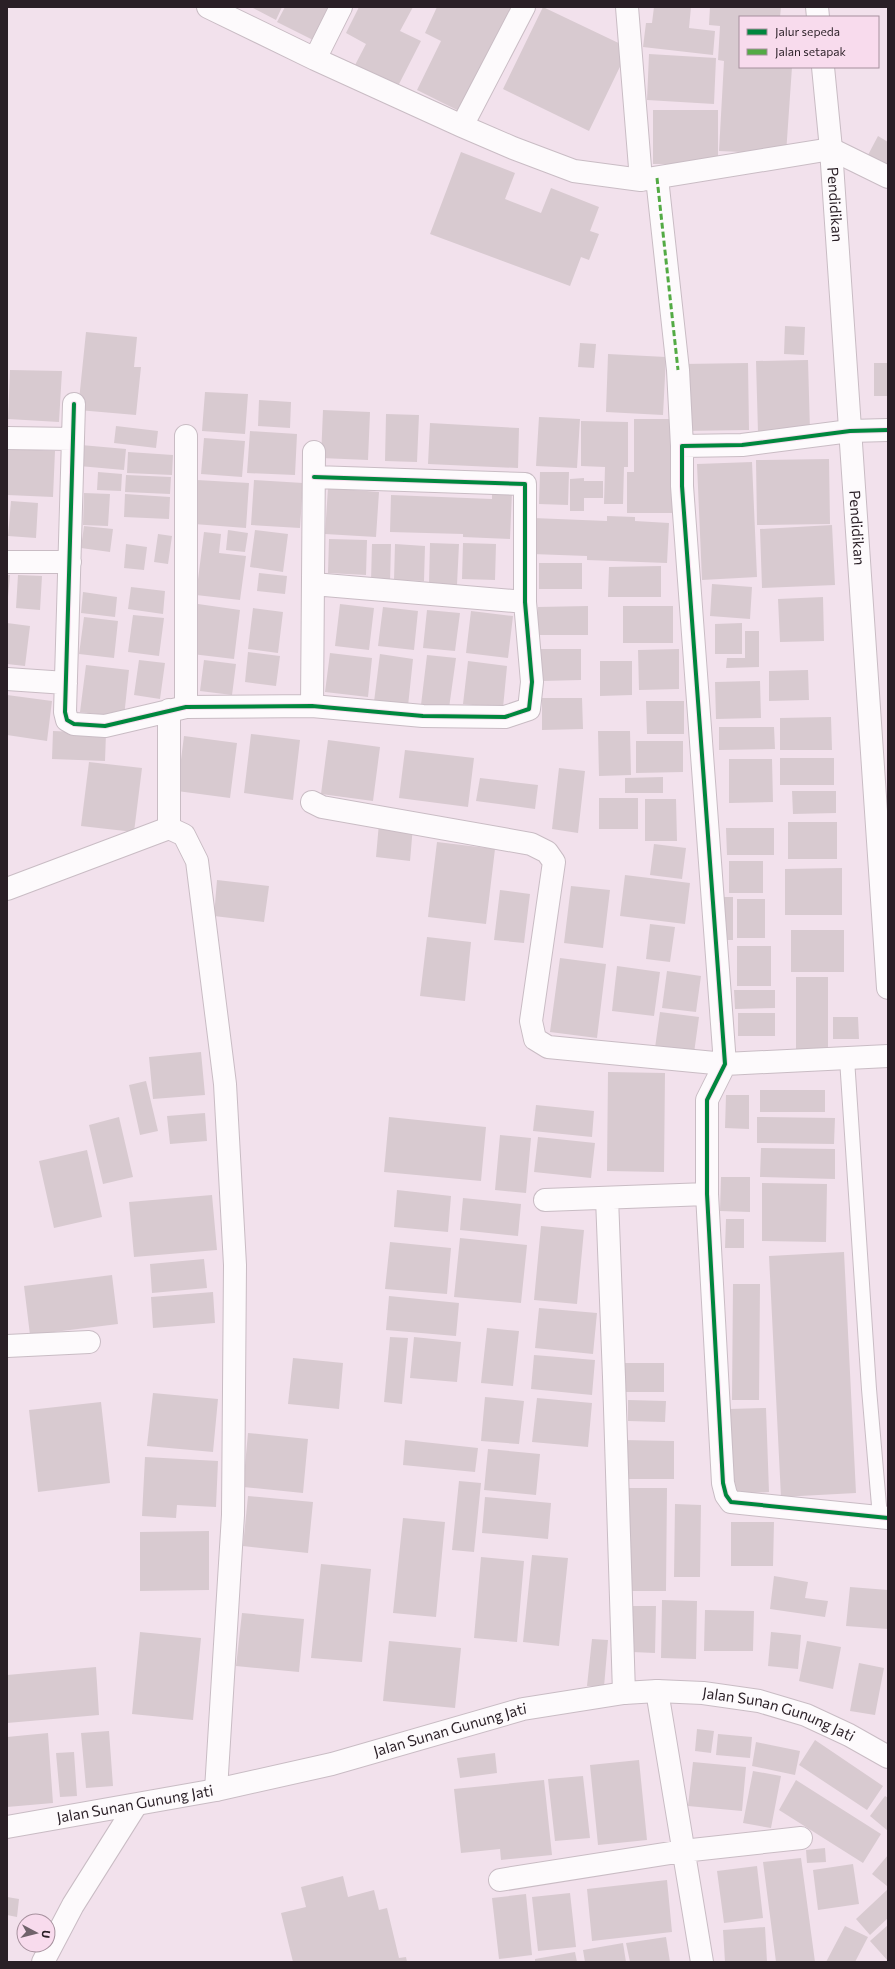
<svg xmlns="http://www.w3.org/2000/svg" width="895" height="1969" viewBox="0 0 895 1969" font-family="Commissioner,sans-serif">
<rect width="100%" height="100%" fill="#f2e1ec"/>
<path fill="#d8cad0" d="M251 7H282L276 20Z
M285 7H335L317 42 277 22Z
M359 7H413L400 31 421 41 397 88 354 67 366 44 346 33Z
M437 7H519L467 115 417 90 441 41 425 33Z
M543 7 629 48 589 131 503 89Z
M654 7H691L689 28 715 31 713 55 643 47 646 23H652Z
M710 7H781L780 17H740V67H792L786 154 719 151 724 61 718 60 720 26 709 25Z
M649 54 716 58 714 104 647 100Z
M653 110H718V164H653Z
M878 136 888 142V165L868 155Z
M461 152 515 173 505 199 541 213 551 188 599 207 590 231 599 234 589 260 581 257 570 286 430 234Z
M785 326 805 327 804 355 784 354Z
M86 332 137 337 134 367H141L136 415 78 410Z
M580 343 596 344 594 368 578 367Z
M608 354 666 357 663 415 606 412Z
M808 360 810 431 758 433 756 361Z
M748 363 749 430 684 431 683 364Z
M874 363H888V396H874Z
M10 370 62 371 59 422 8 419Z
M205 392 248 394 245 434 202 431Z
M259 400 291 402 290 428 258 426Z
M323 410 370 412 368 460 321 458Z
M386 414 419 415 417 462 385 461Z
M539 417 580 419 577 468 536 466Z
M634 419H670V472H676V513H627V472H634Z
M581 421 628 422V467H624L623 504H604L605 467 581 466Z
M430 423 519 428 518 468 428 464Z
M116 426 158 431 156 448 114 443Z
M250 431 297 434 295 475 247 473Z
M204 438 245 441 242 477 201 474Z
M81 445 126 449 124 470 79 466Z
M7 448 55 451 53 497 7 495Z
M128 452 173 455 172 475 127 473Z
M829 459 830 524 757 525 756 460Z
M752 462 757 577 702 580 697 464Z
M98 472 122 474 121 491 97 490Z
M540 472H569L568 505 539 504Z
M126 475 171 477 170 494 125 492Z
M584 478V481H603V498H584V511H570V479Z
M197 480 249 483 246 528 194 524Z
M254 480 303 483 300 528 251 525Z
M328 488 379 492 376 537 325 534Z
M492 491 512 492 510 539 463 537V534L390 532 391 495 492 499Z
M84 493 110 494 108 526 83 525Z
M125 494 170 497 169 519 124 517Z
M11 501 38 503 36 538 8 536Z
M607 516 635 517V521L669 523 667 563 587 560V556L532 554 533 518 607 521Z
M832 525 835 585 762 588 760 529Z
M84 526 113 529 110 552 81 548Z
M228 530 248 533 245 552 226 550Z
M255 530 288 534 283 572 250 567Z
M204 532 221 534 219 553 246 556 240 600 196 595Z
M158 534 172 536 168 564 154 562Z
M329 539 367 540 366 575 328 573Z
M430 543 459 544 457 585 429 584Z
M463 543 496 544 495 580 462 579Z
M126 544 147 547 144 570 124 568Z
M372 544H391L390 583 371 582Z
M395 544 425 546 424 581 394 580Z
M539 563H582V589H539Z
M661 566V597H608L609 567Z
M259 573 287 576 285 594 257 591Z
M7 575H10L8 597H7Z
M18 575 42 576 40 610 16 608Z
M712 584 752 587 750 619 710 616Z
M131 587 165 591 163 614 128 609Z
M83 592 117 597 115 617 81 613Z
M823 597 824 641 780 642 778 599Z
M198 604 240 610 234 659 192 654Z
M340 604 374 608 369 650 335 646Z
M588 606V635H538V607Z
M623 606H673V643H623Z
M383 607 418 611 414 650 378 646Z
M253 608 283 612 278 653 248 649Z
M427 610 460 613 455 651 423 648Z
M471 611 513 616 508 658 466 653Z
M133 615 164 618 159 656 128 652Z
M84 617 118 621 114 658 79 654Z
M7 623 30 626 25 666 7 664Z
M742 623V654H715V624Z
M745 631H759V667L726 668 727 658H745Z
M541 649H581V680L542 681Z
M679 649V689L639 690 638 650Z
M248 652 280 656 276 686 245 682Z
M330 653 372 658 368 697 325 692Z
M380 654 413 659 408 706 374 702Z
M427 655 456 658 449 708 421 705Z
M139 660 165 663 160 699 134 695Z
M204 660 236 664 232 695 200 691Z
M468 661 507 666 503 708 463 704Z
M600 661H632V695L600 696Z
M86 665 129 670 124 717 80 712Z
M808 670 809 700 769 701V671Z
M760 681 761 718 716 719 715 682Z
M7 695 52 701 47 741 7 735Z
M542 698H582L583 729 542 730Z
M646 701H684V734H647Z
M831 717 832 750H780V718Z
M719 727H774L775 749 719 750Z
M53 731 106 733 105 761 52 759Z
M598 731H630L631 775 599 776Z
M251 734 300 740 293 800 244 793Z
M184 736 237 743 230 798 177 791Z
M328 740 380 747 373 801 321 794Z
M636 741H683V772L636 773Z
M405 750 474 758 468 807 399 798Z
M780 758H834V785H780Z
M729 759H772L773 802 729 803Z
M89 762 142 768 134 832 81 826Z
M559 768 585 771 578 833 552 829Z
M663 777V793H625V778Z
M480 778 538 785 535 809 476 801Z
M792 791H836V813L793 814Z
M599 798H638V829H599Z
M645 799H676L677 841H645Z
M788 822H837V859H788Z
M379 823 413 826 410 861 376 857Z
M726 828H774V855H727Z
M437 842 495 849 486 924 428 917Z
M654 844 686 848 682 879 650 875Z
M729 861H763V893H729Z
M842 868V915H785V869Z
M625 875 690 883 685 924 620 916Z
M217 880 269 886 264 922 214 916Z
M571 886 610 890 603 948 564 943Z
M500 890 530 894 524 943 494 940Z
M720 897H733V940H721Z
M737 899H765V938H737Z
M650 924 675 927 670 962 646 959Z
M791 930H844V972H791Z
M427 937 471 942 465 1001 420 996Z
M737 946H771V986H737Z
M560 958 606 964 597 1038 550 1032Z
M617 966 660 972 654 1016 612 1011Z
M667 971 701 976 696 1012 662 1008Z
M796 977H828V1049H796Z
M734 990H775V1008L735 1009Z
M660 1012 699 1017 694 1053 655 1048Z
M738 1013H775V1036H738Z
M833 1017H858L859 1039H833Z
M201 1052 205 1095 153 1099 149 1057Z
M608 1072 665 1073 664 1172 607 1171Z
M146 1081 158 1131 140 1135 129 1085Z
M760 1090H825V1112H760Z
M726 1095H749V1129L725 1128Z
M536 1105 594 1111 592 1137 533 1131Z
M205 1113 207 1141 170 1144 167 1116Z
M119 1117 133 1177 103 1184 89 1125Z
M389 1117 486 1127 481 1181 384 1172Z
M757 1117 835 1118 834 1144 757 1143Z
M500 1135 531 1138 526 1193 495 1190Z
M538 1137 595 1143 591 1178 534 1172Z
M761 1148 835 1149V1179L760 1177Z
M87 1150 102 1217 54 1228 39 1161Z
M721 1177H750V1212L720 1211Z
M762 1183 827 1184 826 1242 762 1241Z
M397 1190 451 1196 448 1232 394 1227Z
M212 1195 217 1250 134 1257 129 1202Z
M463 1198 521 1204 518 1236 460 1230Z
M726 1219H744V1248H725Z
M541 1226 584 1230 577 1304 534 1300Z
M460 1238 527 1245 521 1303 454 1297Z
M390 1242 451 1248 447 1294 385 1289Z
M844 1252 856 1493 781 1497 769 1256Z
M204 1259 207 1288 152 1293 150 1264Z
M112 1275 118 1324 30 1335 24 1286Z
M733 1284H760L759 1400H732Z
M213 1292 215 1323 153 1328 151 1297Z
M389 1296 459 1303 456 1336 386 1330Z
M539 1308 597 1313 593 1354 535 1348Z
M487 1328 519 1331 513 1386 481 1383Z
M390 1337 408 1338 402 1404 384 1402Z
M414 1337 461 1342 457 1382 410 1378Z
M534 1355 595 1360 592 1395 531 1389Z
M293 1358 343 1363 339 1409 288 1404Z
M625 1363H664V1392H624Z
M153 1393 218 1399 213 1452 147 1446Z
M485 1397 524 1401 519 1444 481 1441Z
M537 1398 592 1403 588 1447 532 1442Z
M628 1400 666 1401 665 1422 628 1421Z
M101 1402 110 1483 38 1492 29 1410Z
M766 1408 769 1492 733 1494 729 1409Z
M248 1433 308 1439 303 1493 243 1487Z
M405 1440 478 1448 475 1472 403 1465Z
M622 1440 674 1441V1479H621Z
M488 1449 540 1454 536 1495 484 1490Z
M145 1457 218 1461 216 1507 177 1505 176 1518 142 1516Z
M459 1481 481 1483 474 1552 452 1550Z
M627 1488H667L666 1591H626Z
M248 1496 313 1502 308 1553 243 1546Z
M485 1497 551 1503 548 1539 482 1533Z
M675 1504 701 1505 700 1577H674Z
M403 1518 445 1522 436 1617 393 1613Z
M731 1522H774L773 1566H731Z
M209 1531V1590L140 1591V1532Z
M532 1555 568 1558 559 1646 523 1642Z
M481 1557 524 1561 517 1642 474 1638Z
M321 1564 371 1569 362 1662 311 1658Z
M774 1576 808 1582 805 1598 828 1601 825 1617 770 1609Z
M850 1587 888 1590V1629L846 1626Z
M662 1600 697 1601 696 1659 661 1658Z
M632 1606H656L655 1653 632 1652Z
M705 1610 754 1611 753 1651H704Z
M242 1613 304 1619 299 1672 236 1666Z
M140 1632 201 1638 193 1720 132 1714Z
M771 1632 801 1635 798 1669 768 1666Z
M592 1639 608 1640 604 1687 587 1686Z
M389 1641 461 1648 455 1708 383 1701Z
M807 1641 841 1647 833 1689 799 1681Z
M859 1663 884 1668 875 1715 850 1711Z
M96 1667 99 1715 7 1723V1675Z
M697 1729 714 1731 711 1753 695 1751Z
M109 1731 113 1786 86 1788 81 1733Z
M48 1733 53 1803 7 1807V1737Z
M718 1734 752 1737 750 1758 716 1755Z
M815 1740 883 1786 867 1810 799 1765Z
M756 1742 800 1751 795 1775 752 1766Z
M74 1752 77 1796 60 1797 56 1753Z
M495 1753 497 1773 460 1778 457 1758Z
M639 1760 647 1840 598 1845 590 1765Z
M693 1762 746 1767 742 1811 688 1806Z
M753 1771 781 1776 771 1828 743 1823Z
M583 1776 590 1838 555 1841 548 1779Z
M544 1780 552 1855 501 1860 500 1849 461 1853 454 1789Z
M796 1780 881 1834 863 1863 779 1810Z
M885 1796 888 1798V1831L870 1816Z
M825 1848 826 1862 807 1863 806 1850Z
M888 1855V1885L887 1886 872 1874Z
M801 1858 815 1962H776L763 1862Z
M853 1864 859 1904 818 1910 813 1870Z
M757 1866 763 1918 724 1923 717 1871Z
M343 1876 348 1897 374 1890 379 1910 387 1908 399 1958 406 1957 407 1962H293L281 1913 306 1907 301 1887Z
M667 1880 672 1932 592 1941 587 1889Z
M888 1889V1918L870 1935 856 1919Z
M570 1893 576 1947 538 1951 532 1897Z
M526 1894 532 1955 499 1959 492 1898Z
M7 1897 19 1899 17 1917 7 1915Z
M888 1925V1961L870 1941Z
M845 1926 868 1937 855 1962H826Z
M765 1927 767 1962H725L723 1930Z
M666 1937 670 1962H630L626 1943Z
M623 1943 626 1962H585L583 1950Z
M575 1952 577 1962H535V1959Z"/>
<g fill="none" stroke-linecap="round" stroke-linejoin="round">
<g stroke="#c9bcc4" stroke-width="16">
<path id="service" d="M847 1059 869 1389 880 1517"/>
</g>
<g stroke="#c9bcc4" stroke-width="24">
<path id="minor" d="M208 7 315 59 462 126 513 148 574 171 641 180 831 149 888 177
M627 7 641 180
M315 59 341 7
M462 126 524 7
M657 178 678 370 682 446
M74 404 65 712 67 720 74 724 105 726 186 707 312 706 423 716 505 717 529 709 532 682 525 602V484L314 477
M888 430 850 431 742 445 682 446V486L725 1064 707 1100V1194L723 1483 726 1495 731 1502 888 1518
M7 438 73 439
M7 562H70
M313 584 525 602
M7 679 66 683
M312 706 314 452
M186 707V436
M169 710V828
M312 802 322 807 531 844 547 852 554 862 531 1021 535 1039 548 1047 725 1064 888 1056
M7 889 169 828 184 835 197 861 225 1084 235 1265 233 1515 216 1790
M607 1198 614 1377 624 1693
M545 1200 707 1194
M7 1346 89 1342
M657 1691 702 1962
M500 1880 683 1851 801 1838
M43 1962 73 1905 136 1805"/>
</g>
<g stroke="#c9bcc4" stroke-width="24">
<g id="tertiary">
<path d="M817 7 818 17"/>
<path id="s1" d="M823 67 831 149 888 988"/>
<path id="s2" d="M7 1827 216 1790 332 1764 523 1709 624 1693 657 1691 703 1693 759 1701 806 1715 849 1735 888 1757"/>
</g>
</g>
<use href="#service" stroke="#fdfafc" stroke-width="14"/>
<use href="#minor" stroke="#fdfafc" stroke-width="22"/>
<use href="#tertiary" stroke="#fdfafc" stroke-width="22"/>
<path stroke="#53aa44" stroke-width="3" stroke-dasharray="6 3" stroke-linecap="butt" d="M657 178 678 370"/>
<g stroke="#f8dbed" stroke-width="6">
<path id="cycleway" d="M74 404 65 712 67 720 74 724 105 726 186 707 312 706 423 716 505 717 529 709 532 682 525 602V484L314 477
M888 430 850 431 742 445 682 446V486L725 1064 707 1100V1194L723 1483 726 1495 731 1502 888 1518"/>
</g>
<use href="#cycleway" stroke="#00873e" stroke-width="4"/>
</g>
<g text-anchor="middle" stroke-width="3" stroke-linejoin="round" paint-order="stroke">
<g font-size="15" fill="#2a1f26" stroke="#f8dbed">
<text dy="5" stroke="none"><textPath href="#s1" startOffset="138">Pendidikan</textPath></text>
<text dy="5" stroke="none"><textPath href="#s1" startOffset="462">Pendidikan</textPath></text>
<text dy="5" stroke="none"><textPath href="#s2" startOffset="790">Jalan Sunan Gunung Jati</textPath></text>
<text dy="5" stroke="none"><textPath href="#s2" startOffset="454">Jalan Sunan Gunung Jati</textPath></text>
<text dy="5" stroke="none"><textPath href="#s2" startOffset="130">Jalan Sunan Gunung Jati</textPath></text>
</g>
</g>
<rect width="895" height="1969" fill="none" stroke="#2a1f26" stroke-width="16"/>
<rect x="739" y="16" width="140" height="52" fill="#f8dbed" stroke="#a6909d"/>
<rect x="747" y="29" width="20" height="6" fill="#00873e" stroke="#a6909d"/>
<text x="775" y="36" font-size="12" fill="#2a1f26">Jalur sepeda</text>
<rect x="747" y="49" width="20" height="6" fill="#53aa44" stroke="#a6909d"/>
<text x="775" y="56" font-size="12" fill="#2a1f26">Jalan setapak</text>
<g transform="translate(36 1933) rotate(97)"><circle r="19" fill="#f8dbed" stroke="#a6909d"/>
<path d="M0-3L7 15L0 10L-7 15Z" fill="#70636b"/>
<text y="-6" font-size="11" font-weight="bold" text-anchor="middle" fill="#2a1f26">U</text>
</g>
</svg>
